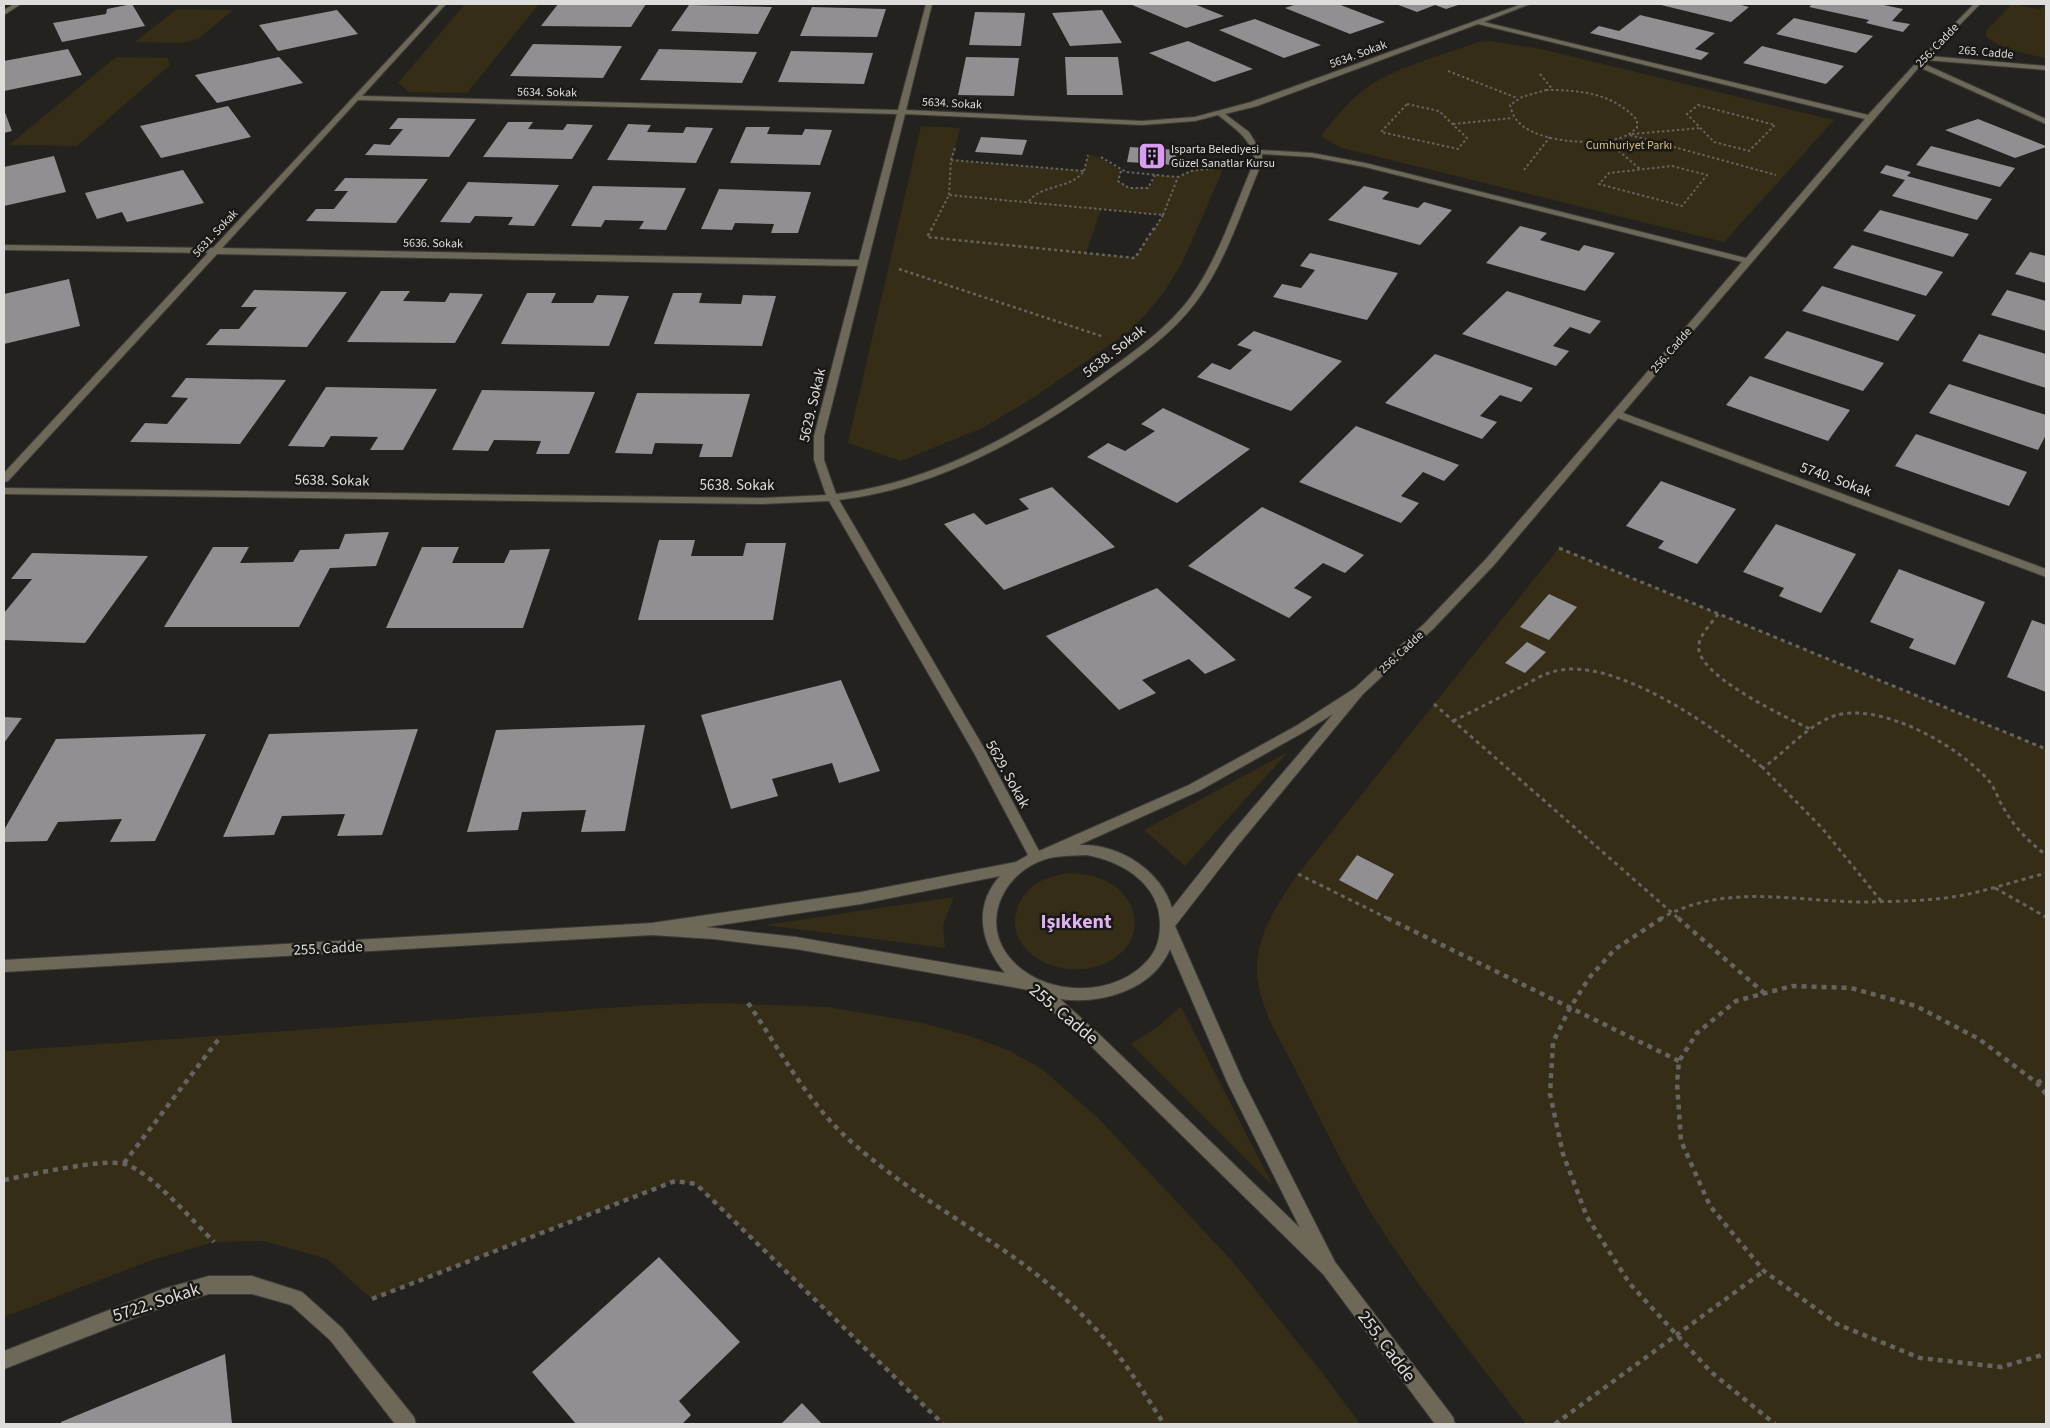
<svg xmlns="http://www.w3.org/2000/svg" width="2050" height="1428" viewBox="0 0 2050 1428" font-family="'Source Sans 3',sans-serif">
<rect width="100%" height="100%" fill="#23221f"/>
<path fill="#362d17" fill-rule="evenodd" d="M465 4H539L467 93 409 92 398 83Z
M2012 4 2040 9 2046 4V58C2030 55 1996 48 1986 36V31Z
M177 9 233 10 198 39 181 43 135 42Z
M1490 41 1541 49 1834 120 1724 242 1342 148 1323 138 1322 134C1334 120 1346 104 1361 92 1391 68 1443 55 1479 42Z
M116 57 167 58 170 65 77 146 9 145Z
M921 126 960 128 952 160 1084 171 1088 155C1103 156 1109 164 1121 171L1118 181 1129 188H1148L1151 185 1155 175 1178 177 1191 171 1224 167 1183 261 1164 292 1145 315 1127 333 1031 399 982 428 901 461 848 443ZM1101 209 1163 215V216L1135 258 1086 253Z
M1559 548 2046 749V1424H1526C1472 1354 1415 1284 1368 1208 1342 1164 1319 1117 1296 1071 1280 1039 1254 1000 1257 962 1260 929 1280 900 1298 874Z
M1288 752 1185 866 1144 830Z
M1069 873C1082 874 1095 875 1106 881 1138 897 1146 935 1116 957 1088 978 1037 972 1019 939 1009 919 1019 895 1037 883 1047 877 1058 875 1069 873Z
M954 897 943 925 945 948 765 925Z
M719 1003 828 1007 922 1023 970 1036 1010 1051 1042 1069 1099 1119 1233 1262 1324 1375 1360 1424H943L696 1185 675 1181 372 1299 327 1259 264 1241 214 1242 152 1260 4 1317V1051L649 1005Z
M1180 1007H1181L1273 1186 1131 1044 1159 1026Z"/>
<path fill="#918f92" d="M132 4 145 26 62 42 53 23 106 14 107 9Z
M558 4H646L631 27 541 26Z
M1130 4H1194L1224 16 1186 28Z
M1297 4H1338L1385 22 1350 34 1285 8Z
M1396 4H1461L1446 9 1435 5 1417 12Z
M1657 4H1737L1749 7 1731 22Z
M1812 4H1879L1903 9 1892 21 1910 24 1903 32 1866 23 1869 20 1809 7Z
M689 5 772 7 758 34 671 31Z
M812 7 886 9 877 37 800 36Z
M337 10 358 34 278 51 259 25Z
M1102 10 1122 43 1070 46 1052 13Z
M975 12 1025 13 1021 46 969 45Z
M1640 15 1715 33 1695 49 1709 53 1701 60 1590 33 1599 26 1619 31Z
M1794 18 1873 36 1856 53 1776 34Z
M1255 19 1321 45 1284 58 1219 30Z
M1188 41 1253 69 1214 82 1149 53Z
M533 44 622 46 603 78 510 76Z
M1762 46 1844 66 1826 84 1743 63Z
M68 49 82 75 4 91V61Z
M659 49 757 52 742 83 640 80Z
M791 51 873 53 864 84 778 82Z
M279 57 303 83 217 103 195 75Z
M966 57 1019 58 1014 96 958 95Z
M1065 57H1118L1123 95H1067Z
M228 106 251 137 161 158 140 126Z
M4 110 12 131 4 133Z
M398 118 476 119 449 157 365 155 374 144 390 145 403 129H389Z
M1978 119 2046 146V147L2015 158 1945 130Z
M508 122H533L528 129 563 130 567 124 593 125 572 159 483 157Z
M628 124 651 125 647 132 683 133 686 127 713 128 696 163 607 160Z
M746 127H770L767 134 802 135 805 129 832 130 820 165 730 163Z
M981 137 1027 140 1022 155 975 152Z
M1931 146 2015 168 2000 187 1916 165Z
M1130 147 1177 150 1175 165 1127 162Z
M54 156 66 192 4 206V167Z
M1886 165 1911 172 1907 176 1992 199 1977 220 1892 196 1905 180 1880 173Z
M183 170 204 203 127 222 122 212 97 219 85 193Z
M345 178 428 179 396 223 306 221 316 209H334L348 191H334Z
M468 182 559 185 534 226 508 225 513 217 475 216 470 223 440 222Z
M593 186 686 188 666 230 639 229 644 221 605 220 601 227 571 226Z
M1364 186 1389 192 1382 199 1418 208 1424 202 1452 210 1420 245 1328 220Z
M719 189 811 192 798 233H771L774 224 735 223 732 230 701 229Z
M1880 210 1969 234 1953 257 1863 231Z
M1520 226 1547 233 1540 240 1579 251 1584 245 1615 253 1585 291 1486 263Z
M1852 245 1943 272 1926 296 1833 268Z
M2030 252 2046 256V283L2015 274Z
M1310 253 1398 273 1367 320 1273 297 1282 284 1301 288 1315 270 1300 266Z
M69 279 80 326 4 344V294Z
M1822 286 1916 315 1898 341 1802 311Z
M254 290 347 292 307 347 206 345 220 329H239L257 307H241Z
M2007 290 2046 301V331L1991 315Z
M381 291H410L403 301 445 302 450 293 483 294 455 343 347 342Z
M1507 291 1601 321 1590 334 1570 327 1553 346 1569 351 1556 366 1462 334Z
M527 293H556L551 303H593L597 295 629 296 609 346 501 344Z
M673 293H702L699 303 741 304 743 295 776 296 762 346 654 344Z
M1254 331 1342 361 1291 411 1197 377 1212 363 1230 370 1252 350 1237 345Z
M1787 331 1884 363 1863 391 1764 358Z
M1979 334 2046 354V388L1962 361Z
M1435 354 1533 388 1521 402 1500 395 1480 416 1497 422 1482 439 1385 403Z
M1750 376 1850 410 1828 441 1726 405Z
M186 378 286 380 240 444 130 442 145 423 167 424 188 398 171 397Z
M1949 384 2046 415V435L2038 450 1929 413Z
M326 387 437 389 403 450H370L378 437 331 436 324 447 288 446Z
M482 390 595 392 569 454H536L541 441 494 440 488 451 452 450Z
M637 393 750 394 732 457H699L703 444 655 443 652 454 615 453Z
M1163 408 1250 449 1177 503 1087 457 1108 443 1125 451 1155 431 1141 424Z
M1356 426 1459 465 1444 481 1423 472 1401 496 1419 503 1401 523 1299 482Z
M1916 434 2027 472 2009 506 1895 466Z
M1661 481 1736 509 1697 564 1658 548 1664 541 1626 526Z
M1052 487 1115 547 1004 590 944 524 974 513 986 525 1029 509 1019 499Z
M1262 507 1364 555 1345 573 1323 563 1294 588 1312 597 1289 618 1188 566Z
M1776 524 1856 554 1821 613 1779 596 1784 588 1743 572Z
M389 532 376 566 330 568 299 627H164L213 547H249L240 563 293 562 300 550 339 549 345 534Z
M659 540H695L691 556H743L746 543H786L773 620H638Z
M422 547H459L452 563H504L510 550 550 549 523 628H386Z
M32 553 148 556 85 643 4 640V613L32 579H11Z
M1899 569 1985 602 1955 665 1909 648 1914 639 1870 622Z
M1157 588 1236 660 1205 674 1189 659 1142 680 1156 693 1119 710 1046 636Z
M1549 594 1577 607 1549 640 1520 627Z
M2032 620 2046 625V692L2007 677Z
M1527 642 1546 652 1525 673 1505 663Z
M841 680 880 771 839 783 832 763 772 779 778 796 731 809 701 715Z
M4 717 22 718 4 743Z
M645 725 625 831 581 832 586 810 522 812 518 830 467 832 496 730Z
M418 729 382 835 337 836 345 814 282 816 274 835 223 837 269 734Z
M206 734 155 841 110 842 122 819 58 822 47 841 4 842V830L56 739Z
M1357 855 1394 874 1377 900 1339 880Z
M659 1257 740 1342 679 1401 691 1415 682 1424H576L532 1372Z
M225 1354 232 1424H61V1422Z
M802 1403 822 1424H781Z"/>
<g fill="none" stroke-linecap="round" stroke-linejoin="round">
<g stroke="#3d3c39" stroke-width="2">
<path id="minor" d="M14 4H21L4 15V10Z
M440 4H446L362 96 898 110 926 4H932L906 110 1142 121 1195 117 1251 102 1522 4H1530L1484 22 1868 115 1916 63 1974 4H1980L1929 56 2046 66V70L1926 60 1922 63 2046 119V124L1919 67 1623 413 2046 569V577L1618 418 1494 565 1433 629 1363 694 1238 845 1175 926 1243 1081 1335 1262 1453 1417 1455 1424H1435L1323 1274 1090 1045 1029 990 796 949 713 939 652 935 4 972V960L652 923 861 892 1016 862 1028 855 974 753 829 501 762 504 4 494V488L762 498 826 495 814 460V436L858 266 217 254 8 481 4 482V473L208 253 4 250V245L213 248ZM1478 24 1865 119 1746 258 1365 163 1312 153 1260 150 1249 132 1225 114 1257 106ZM358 100 897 114 859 260 222 248ZM905 114 1142 125 1195 121 1218 115C1235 129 1253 139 1254 162 1234 208 1219 258 1190 298 1169 326 1139 348 1111 368 1030 428 937 482 836 494L824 460V436ZM1262 154 1312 157 1365 167 1742 262 1486 559 1425 623 1355 688 1296 726 1189 785 1039 851 985 750 839 500C941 488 1036 433 1118 372 1146 352 1175 330 1196 302 1227 260 1242 209 1262 162ZM1333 714 1228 837 1172 908C1161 870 1118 843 1079 845L1199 791 1304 732ZM1087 855C1123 862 1160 884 1160 924 1160 935 1158 947 1151 956 1119 999 1043 998 1010 958 981 924 1001 878 1038 862 1053 855 1071 856 1087 855ZM1000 876C973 906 980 943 1005 973L796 937 706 927 861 904ZM1170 949 1228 1084 1300 1228 1100 1035 1060 999C1101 1005 1153 990 1170 949Z
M209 1276H252L302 1292 342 1328 414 1417 416 1424H395L330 1340 291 1305 252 1294H209L163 1307 4 1369V1351L163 1289Z"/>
</g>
<path stroke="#656461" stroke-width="2" stroke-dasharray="2.5 2.5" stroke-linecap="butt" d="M1448 71 1517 98
M1540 74 1553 90
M1546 90C1580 90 1613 93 1637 120V128C1632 132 1627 136 1620 138 1595 146 1528 143 1514 116 1512 113 1511 108 1510 105L1522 97Z
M1407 104 1439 111 1467 138 1458 149 1381 132Z
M1698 105 1775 125 1749 151 1714 142 1687 114Z
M1453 124 1513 118
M1632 134 1701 128
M1630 135 1776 175
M1607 141 1640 169
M1101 157 1126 172 1178 177
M951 160 1084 171C1070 190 1043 183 1028 202
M1672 166 1707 175 1682 206 1599 184 1609 173Z
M1524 170 1550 137
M1084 171 1088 155
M1121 171 1118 181 1129 188H1148L1155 175
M949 195 951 160 955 148
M1163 215 1178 177 1191 171 1216 168
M931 230 949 195 1163 215
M1154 230 1163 215"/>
<path stroke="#656461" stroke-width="2.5" stroke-dasharray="3 3" stroke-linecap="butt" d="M932 228 927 237 1135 258 1154 228
M899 269 1101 336"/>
<path stroke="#656461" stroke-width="3" stroke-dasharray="4 4" stroke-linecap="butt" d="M1559 548 2046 749
M1718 614C1711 624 1696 638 1699 651 1706 680 1786 717 1812 730
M1434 704 1679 919
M1453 721C1476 710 1498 698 1521 687 1531 682 1541 675 1552 672 1612 653 1719 730 1763 768
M1298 874 1389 919
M1995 888 2046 917
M1881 901 1822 828 1763 768C1785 752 1811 722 1837 715 1883 703 1959 746 1989 781 1995 788 1998 799 2003 807 2014 827 2029 842 2046 855
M1660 919C1726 881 1799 903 1870 902 1902 901 1937 901 1969 894 1995 888 2020 880 2046 873"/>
<path stroke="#656461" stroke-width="4.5" stroke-dasharray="5 5" stroke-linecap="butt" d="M1387 918 1679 1061
M1662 918 1615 949 1589 978 1570 1008 1553 1042 1550 1094 1563 1154 1587 1217 1630 1284 1711 1372 1775 1424
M1678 918 1764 993
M748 1003C778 1047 805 1098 844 1135 896 1184 960 1219 1019 1261 1049 1283 1078 1309 1103 1337 1127 1363 1145 1395 1164 1424
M2037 1083 2046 1078
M2046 1094 2037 1083 1979 1039 1916 1006 1851 988 1792 986 1736 1001 1697 1033 1679 1061 1677 1082 1681 1141 1710 1206 1764 1271 1837 1324 1920 1358 2001 1367 2046 1354
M124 1163 221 1036
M4 1180C29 1175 103 1158 125 1164 151 1172 194 1222 214 1242
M372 1299 675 1181 696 1184 943 1424
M1555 1424 1764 1271"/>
<use href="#minor" fill="#6e6859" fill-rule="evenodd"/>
</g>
<defs>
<g id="building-square" transform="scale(1.4375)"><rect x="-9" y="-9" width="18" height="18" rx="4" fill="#da9af6" stroke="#1a1916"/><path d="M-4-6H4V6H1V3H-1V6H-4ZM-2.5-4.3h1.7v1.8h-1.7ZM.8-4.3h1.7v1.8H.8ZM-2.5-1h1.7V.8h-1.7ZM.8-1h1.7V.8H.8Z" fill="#111"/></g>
</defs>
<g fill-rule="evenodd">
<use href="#building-square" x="1152" y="156"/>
</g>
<g text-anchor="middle" stroke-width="5" stroke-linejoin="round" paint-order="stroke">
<g font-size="12" fill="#dedddb" stroke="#1a1916">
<text transform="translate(1937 45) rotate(-46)" y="4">256. Cadde</text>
<text transform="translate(1986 52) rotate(5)" y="4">265. Cadde</text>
<text transform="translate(1358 54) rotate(-20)" y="4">5634. Sokak</text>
<text transform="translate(547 92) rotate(1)" y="4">5634. Sokak</text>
<text transform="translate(952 103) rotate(3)" y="4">5634. Sokak</text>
<text transform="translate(215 233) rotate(-47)" y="4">5631. Sokak</text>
<text transform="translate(433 243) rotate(1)" y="4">5636. Sokak</text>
<text transform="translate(1671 350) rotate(-49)" y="4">256. Cadde</text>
<text transform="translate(1401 652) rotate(-43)" y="4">256. Cadde</text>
</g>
<g font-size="12" fill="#d5bc80" stroke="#1a1916">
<text x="1629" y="149">Cumhuriyet Parkı</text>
</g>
<g font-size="12" fill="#dedddb" stroke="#1a1916" text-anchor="start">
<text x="1171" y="153">Isparta Belediyesi<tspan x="1171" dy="14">Güzel Sanatlar Kursu</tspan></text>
</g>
<g font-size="15" fill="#dedddb" stroke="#1a1916">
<text transform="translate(1114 351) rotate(-38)" y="5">5638. Sokak</text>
<text transform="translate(812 405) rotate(-77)" y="5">5629. Sokak</text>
<text transform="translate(1836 479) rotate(20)" y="5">5740. Sokak</text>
<text transform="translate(332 480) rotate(1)" y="5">5638. Sokak</text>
<text x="737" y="490">5638. Sokak</text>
<text transform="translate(1008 774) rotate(61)" y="5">5629. Sokak</text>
<text transform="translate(328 948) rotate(-3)" y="5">255. Cadde</text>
</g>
<g font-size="18" fill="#dedddb" stroke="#1a1916">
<text transform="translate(1064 1014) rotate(40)" y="6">255. Cadde</text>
<text transform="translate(156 1302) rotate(-18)" y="6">5722. Sokak</text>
<text transform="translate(1387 1346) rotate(53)" y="6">255. Cadde</text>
</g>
<g font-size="20" font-weight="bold" fill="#dfb2f3" stroke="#1a1916">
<text x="1076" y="928">Işıkkent</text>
</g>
</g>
<rect width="2050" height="1428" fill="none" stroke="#dedddb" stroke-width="10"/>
</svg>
